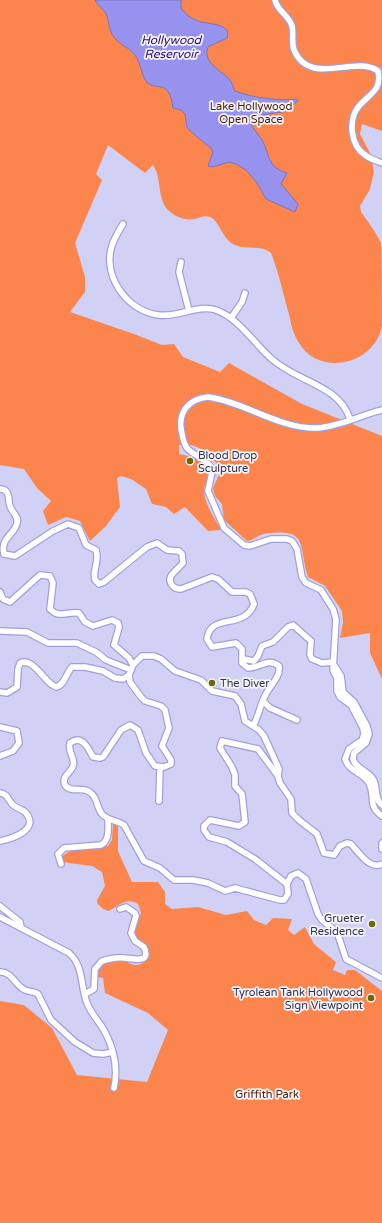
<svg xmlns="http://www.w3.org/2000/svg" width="382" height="1223" viewBox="0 0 382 1223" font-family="'Varela Round',sans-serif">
<rect width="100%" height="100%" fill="#d1d1f6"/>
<path fill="#fb854d" d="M0 0H382V131L362 124 360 134 371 155 374 172 370 189 360 206 361 212C368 222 376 232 381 243 382 247 382 317 382 325 376 364 320 378 299 343 293 334 291 324 289 314 283 294 279 273 271 253 260 244 246 251 233 244 222 238 219 220 210 217 204 215 200 218 195 219 184 221 174 216 167 209 157 197 162 178 153 165L145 173 108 145 96 174 102 180 75 243 85 277V292L70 312 134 334 162 345 174 344 183 357 220 372 229 363 302 404 382 436V679L370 653V633L340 638 343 622 342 611 325 586 308 577C298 546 310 527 264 534 258 535 254 540 247 541L224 520 222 504 215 496 213 489C214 483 219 478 219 472 219 461 204 449 194 446 190 444 184 445 179 445V454C190 456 210 460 208 475 208 480 204 485 204 490 204 503 215 519 221 530L208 531 185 507 174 514 166 507 152 504 146 489 131 479 121 476 117 478 120 507 106 526 90 541 80 521 66 517 48 525 43 511 51 501 37 488 24 469 0 465Z
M113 824 118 825V851L132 882H158L165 892V904L172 909 198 907 226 915 247 911 254 920 266 925 273 918 292 919 288 930 294 935 305 927 314 944 336 962 333 970 345 975 347 970H355L382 991V1223H0V1001L24 1005 52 1028 77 1075 147 1082 168 1030 148 1013 105 993 103 978 97 977V970C104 962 113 960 124 961 128 962 132 965 136 965 146 965 150 954 147 946L136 937 134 934 141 913 138 904C127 897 119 905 109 911L103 909 97 903V900L105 886 102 872 92 866 62 862 61 857 71 850 108 846 112 840Z"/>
<path fill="#9792ed" stroke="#7975bc" d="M95 0H181V8C197 30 216 18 228 31L227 38 208 47C203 62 217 68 227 77 232 80 232 86 235 91 254 98 277 101 297 99L298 101 282 112 261 115 251 124C254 130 258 134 262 140 270 155 267 167 287 173L281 184 298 204 295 212 266 199 257 183 246 170 236 164 229 162 212 167 208 166 213 152 211 148 190 131 187 127 185 114 181 110 173 108C169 76 155 93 146 81 141 74 141 63 135 55 130 48 120 45 114 37 108 30 110 22 106 14 104 9 97 5 95 0Z"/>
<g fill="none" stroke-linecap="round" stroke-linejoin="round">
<g stroke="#a1a0db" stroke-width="8">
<path id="street" d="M275 0C277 11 289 15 292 26 294 34 291 42 294 50 310 88 356 54 378 71 382 91 370 93 359 106 348 119 350 145 365 155 370 159 377 161 382 163
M123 224C118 232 113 240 111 249 104 279 129 312 159 315 177 318 198 304 216 310 240 319 254 344 273 360 298 382 339 385 350 419
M181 262 179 272 189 311
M231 318 242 302 245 293
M382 410C361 415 339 427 317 428 279 429 245 402 208 397 187 399 177 414 182 434 183 439 184 444 187 448 194 456 205 458 211 467L212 472 208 491 224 528 244 545 250 546 271 539H287L292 541 297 549 302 577 306 583 321 590 333 609 336 619 333 670 337 678V691L340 697 351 705 363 728 364 734 362 740 349 749 345 759C349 772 364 773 369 783 376 797 367 806 382 816
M0 489C3 489 4 489 6 491 10 495 8 502 10 506 12 513 19 516 17 523 15 535 0 537 4 554L15 556 53 531 68 524 79 528 86 545 96 550C100 561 92 570 95 580L99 584 104 582 147 547 157 543 167 550 179 551 182 554 183 563C178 570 165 576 172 585 174 588 177 589 181 589L212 577 218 579 232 592H246L250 594 254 604C244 631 210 612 207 639L212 647 236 643 242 649V663L248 668C260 668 268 657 279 666 281 677 270 685 266 694 260 704 259 716 253 726
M0 592 3 599 10 602 40 575 50 576 53 583 50 609C59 619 67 611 79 613L85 622 93 626 112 620 118 623 119 627 114 645 129 658 133 665 129 675 123 679 115 678 103 671 85 667H72C66 673 65 685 56 687 44 683 34 657 20 663L18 669 17 687 7 693 0 692
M0 631 27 632 48 643H77L96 652 106 660 131 670
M243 659 254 661 258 656 262 646 273 642 288 627 293 625 311 641 310 655 312 659 322 663 333 662
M133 665 142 656H154L161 659 175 671 201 680 212 691 235 696 241 704 245 721 259 730 264 736 279 769 278 776 280 783 291 799 292 813 299 820 317 834 324 853 334 855 340 846 347 843 351 844C359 853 370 870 382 864
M334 665 341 676 343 692 354 702 367 726 369 734 366 743 354 753 353 759C356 769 367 770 373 779 378 786 374 800 382 805
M129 675 130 682 141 697 145 701 161 706 165 710 169 728 162 746 171 760V764L164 767 155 766 146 753 138 730 130 725 121 730 103 757 100 758 93 757C88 748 82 734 70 743 67 752 76 758 73 766 71 773 61 776 65 785 70 793 81 787 88 791 98 796 96 807 102 814 108 821 117 820 124 825L144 861 160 868 174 880H193L208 883 225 891 235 888 280 900H284L288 894 287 884 291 876 298 873 306 879 318 914 322 920 337 932 346 959 382 978
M263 701 270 708 297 720
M0 727 17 731 19 743 13 751 0 756
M278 776 258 749 222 741 220 748 232 767 235 775V786L242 794 245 822 239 826 210 820 204 826V830L209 837 227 842 255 859 287 884
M0 793C8 794 8 800 13 805 17 809 23 809 26 813 40 830 11 839 0 841
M159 801 160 768
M382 843V849
M61 864 58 854 64 848 101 845C110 840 108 829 108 819
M0 906 20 922 21 927
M0 917 69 953C84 966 80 985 87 1003 91 1014 100 1022 105 1032 114 1049 118 1069 114 1088
M0 972C11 971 16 986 25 990 30 992 34 991 38 994L51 1020 75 1042 93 1053 103 1054 113 1052
M85 994 94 989 95 969 102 961C109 959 116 957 124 958 131 958 152 965 144 947L135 941 131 933 136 916 135 913 126 907 120 909"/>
</g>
<use href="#street" stroke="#fff" stroke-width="5.5"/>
</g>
<g fill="#706901" stroke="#f5f5fc" stroke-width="1.5">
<circle cx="190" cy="461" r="4"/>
<circle cx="212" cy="683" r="4"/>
<circle cx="372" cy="924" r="4"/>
<circle cx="371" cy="998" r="4"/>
</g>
<g text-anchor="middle" stroke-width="3.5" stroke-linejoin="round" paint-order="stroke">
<g font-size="11" fill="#4e2009" stroke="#f5f5fc">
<text x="251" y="110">Lake Hollywood<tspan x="251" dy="13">Open Space</tspan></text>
<text x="267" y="1098">Griffith Park</text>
</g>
<g font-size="11" fill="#33324a" stroke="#f5f5fc" text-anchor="start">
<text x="198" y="459">Blood Drop<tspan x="198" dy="13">Sculpture</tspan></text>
<text x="220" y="687">The Diver</text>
<text x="364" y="922" text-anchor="end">Grueter<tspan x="364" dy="13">Residence</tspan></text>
<text x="363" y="996" text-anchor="end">Tyrolean Tank Hollywood<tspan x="363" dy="13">Sign Viewpoint</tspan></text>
</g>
<g font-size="12" font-style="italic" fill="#290971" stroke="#f5f5fc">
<text x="171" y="44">Hollywood<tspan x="171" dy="14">Reservoir</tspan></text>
</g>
</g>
</svg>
